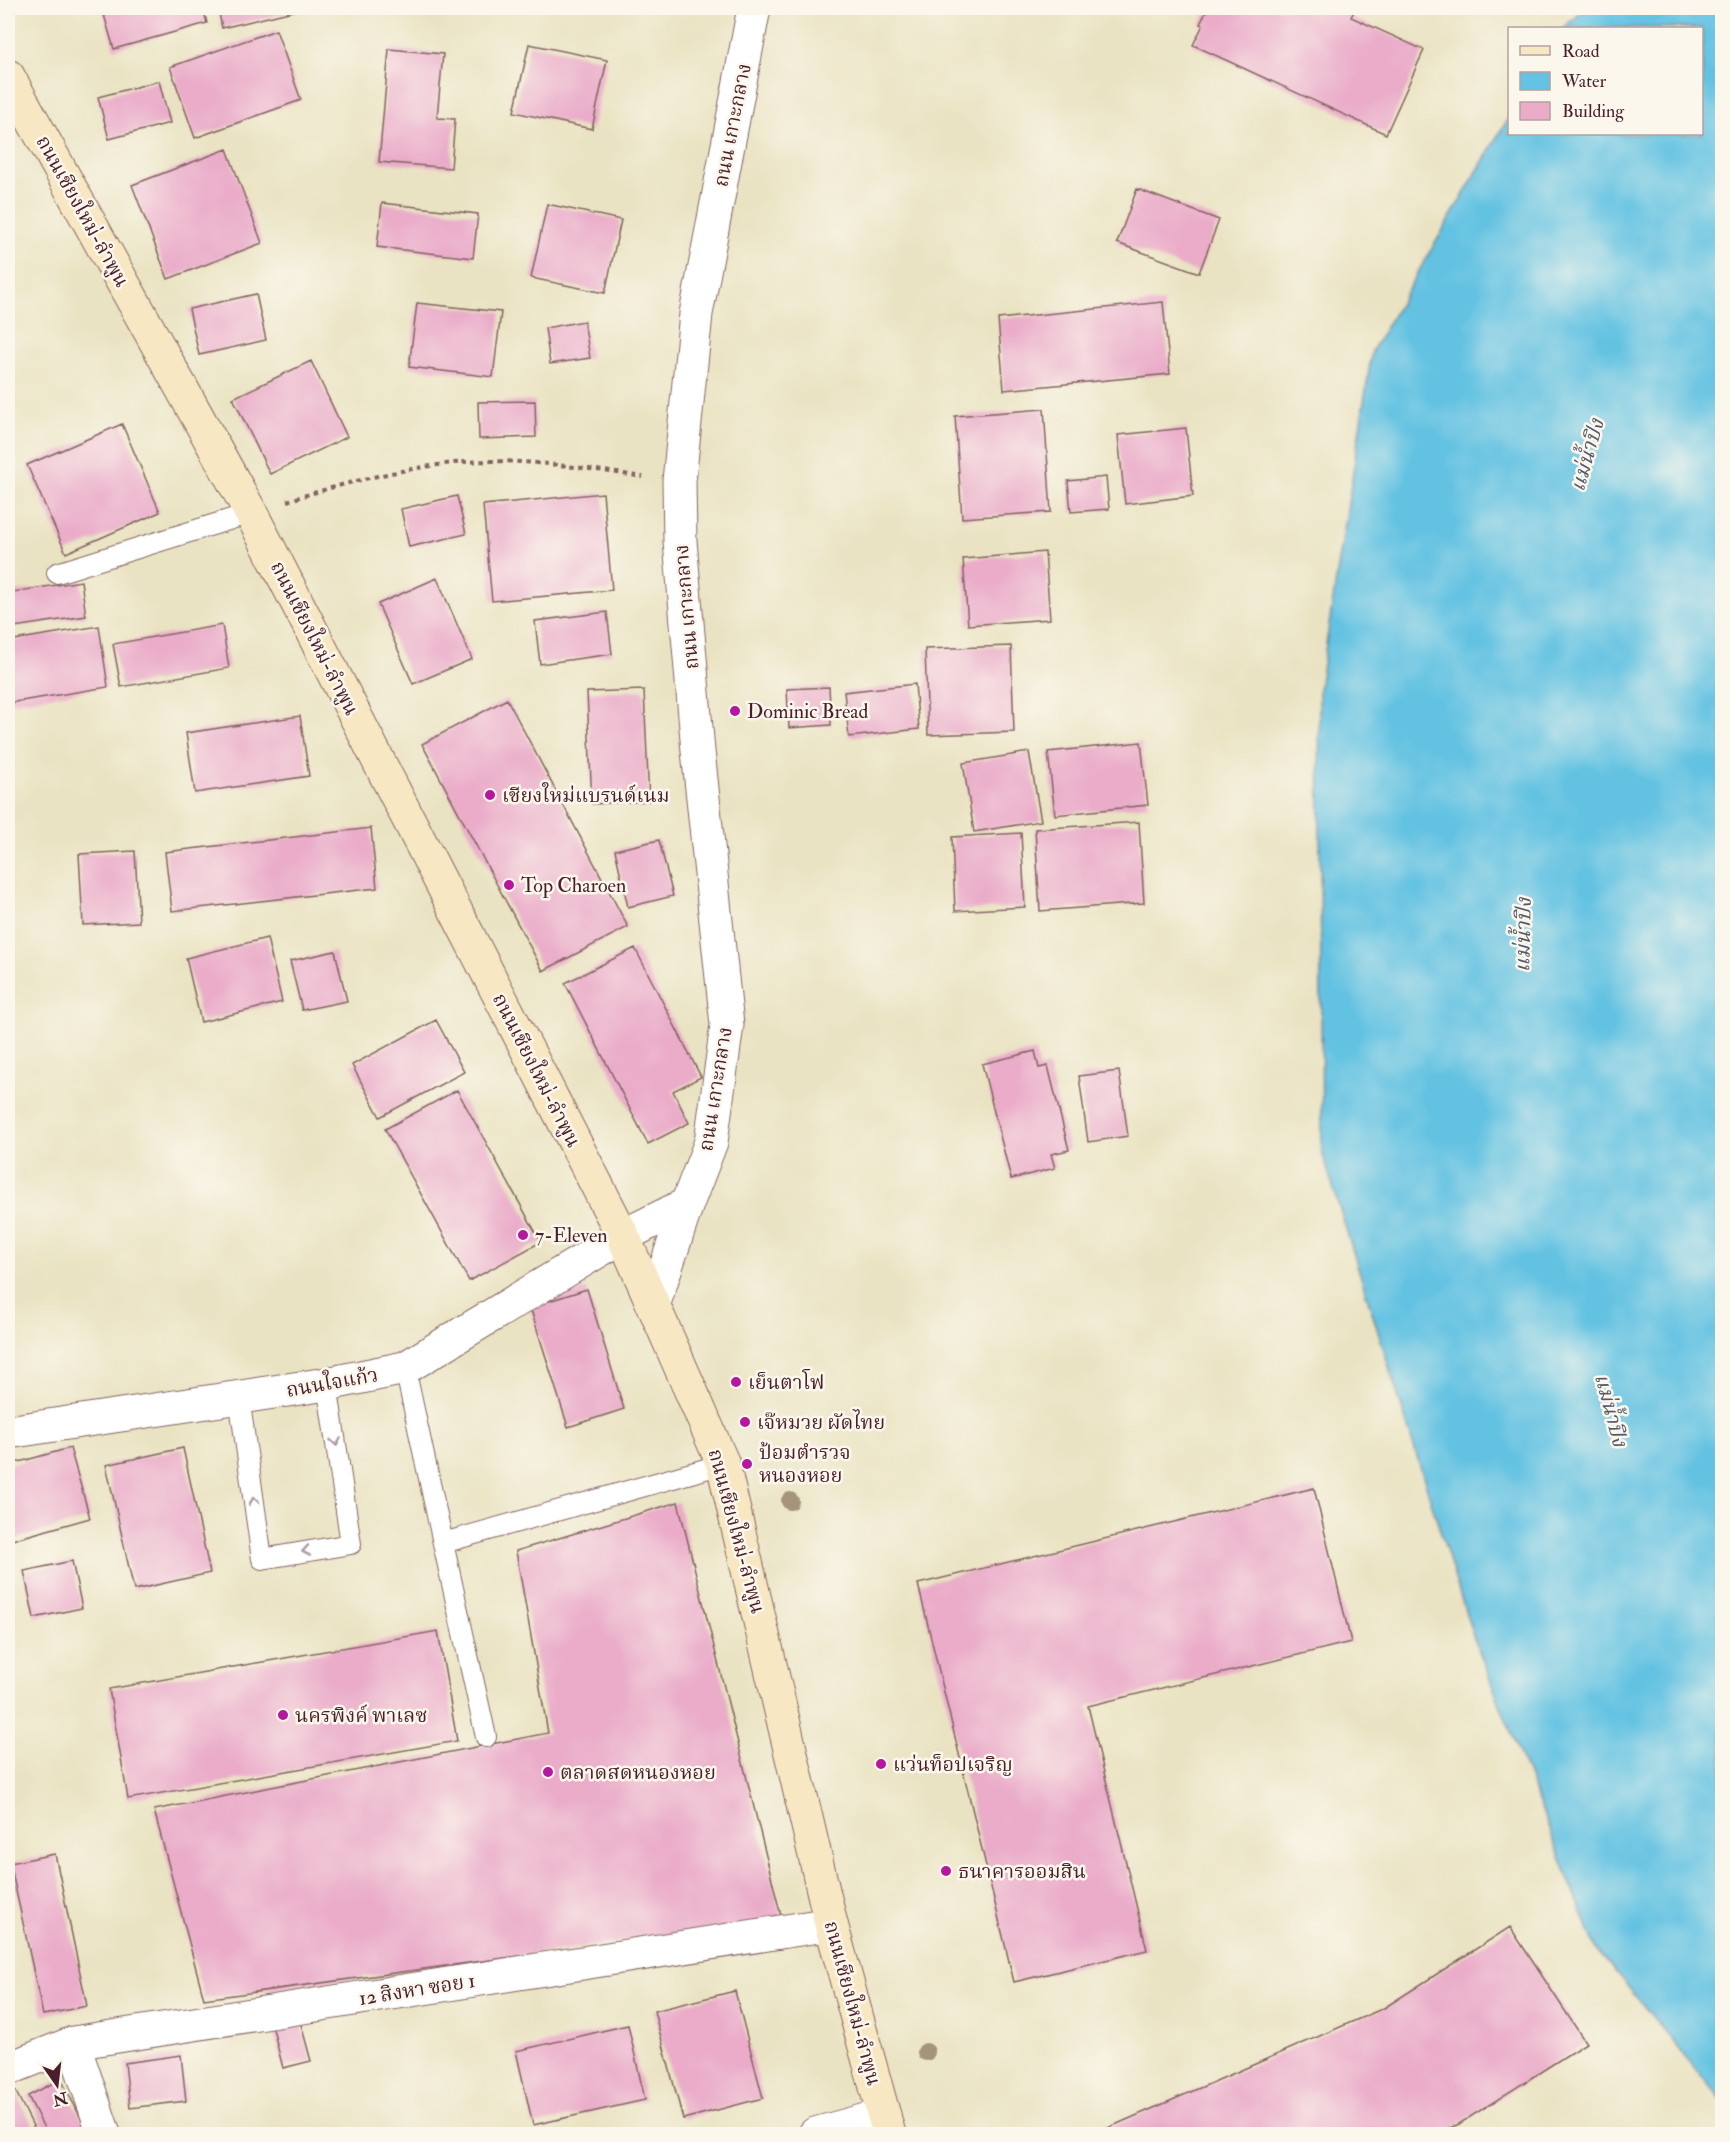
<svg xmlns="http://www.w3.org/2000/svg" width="1730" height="2142" viewBox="0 0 1730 2142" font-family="'IM FELL Double Pica','Noto Serif Thai',serif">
<rect width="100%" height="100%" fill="#fbf7ec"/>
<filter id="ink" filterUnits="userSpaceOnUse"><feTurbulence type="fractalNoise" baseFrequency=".0167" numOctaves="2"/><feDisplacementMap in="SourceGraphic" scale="12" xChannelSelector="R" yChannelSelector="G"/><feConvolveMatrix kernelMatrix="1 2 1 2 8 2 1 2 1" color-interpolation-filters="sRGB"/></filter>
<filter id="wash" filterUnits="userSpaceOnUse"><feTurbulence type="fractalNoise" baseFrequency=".008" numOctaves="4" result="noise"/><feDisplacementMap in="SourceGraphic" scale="24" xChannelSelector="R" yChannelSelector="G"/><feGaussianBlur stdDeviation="1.35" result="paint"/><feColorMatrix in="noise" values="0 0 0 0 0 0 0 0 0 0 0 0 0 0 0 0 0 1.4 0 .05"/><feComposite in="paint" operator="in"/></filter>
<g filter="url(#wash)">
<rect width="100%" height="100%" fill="#eae3c3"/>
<path fill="#64c2e2" stroke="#577086" stroke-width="1.5" d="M1587 8H1722V2101L1596 1948 1472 1633 1322 1152 1319 689 1372 351 1509 117 1510 134H1702V28H1563Z"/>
<g id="blocks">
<path fill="#eaacc9" d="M102 8H203L207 23 114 49Z
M218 8H306L222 28Z
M1208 8H1356L1351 17 1424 50 1386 134 1193 45 1203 25 1200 24Z
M276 30 301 100 195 138 170 67Z
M529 44 607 60 592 129 514 112Z
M389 49 443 54 437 118 455 119 451 168 379 162Z
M159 81 170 123 109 139 98 97Z
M227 149 262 243 168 279 132 185Z
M1137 189 1219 220 1199 273 1117 243Z
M382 203 478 214 473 258 377 247Z
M547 204 621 220 605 293 531 278Z
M256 294 266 340 199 355 189 309Z
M1163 302 1170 374 1004 390 998 319Z
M417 303 501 312 493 377 409 367Z
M584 321 590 358 550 364 545 328Z
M311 361 347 437 270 474 233 398Z
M535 401 536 437 479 439 478 402Z
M1044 409 1051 512 962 518 955 416Z
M122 424 160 512 66 553 27 465Z
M1186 428 1193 496 1125 504 1118 435Z
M1106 477 1109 509 1071 512 1068 481Z
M603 493 612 590 492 601 483 505Z
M457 496 466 534 409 547 401 509Z
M1045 552 1050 619 968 625 963 559Z
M437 578 472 659 413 684 378 604Z
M81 581 86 616 8 628V593Z
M607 612 612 654 540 664 535 621Z
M222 625 229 668 121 687 113 644Z
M99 626 108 687 8 703V641Z
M1011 646 1014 732 928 735 925 649Z
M915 684 919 729 849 737 844 692Z
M829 687 831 725 789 728 787 689Z
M644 690 649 801 592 804 587 692Z
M507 699 628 927 543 971 422 744Z
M300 716 309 776 195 793 186 733Z
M1141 742 1148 805 1055 815 1048 752Z
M1029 752 1041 821 974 832 963 763Z
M1139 822 1144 903 1040 911 1035 829Z
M371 828 377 888 172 911 165 852Z
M1021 833 1025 907 955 911 952 837Z
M659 840 673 896 628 907 615 850Z
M135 851 139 922 83 925 79 854Z
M267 938 282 1002 201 1022 186 958Z
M635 948 701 1077 673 1091 689 1123 648 1144 565 983Z
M335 951 347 1001 302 1010 290 961Z
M436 1020 464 1072 380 1117 352 1065Z
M1035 1051 1039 1068 1048 1066 1069 1150 1051 1154 1055 1168 1011 1179 982 1064Z
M1119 1071 1128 1136 1088 1142 1079 1076Z
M457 1090 541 1242 469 1281 385 1129Z
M587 1289 624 1409 568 1427 530 1307Z
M70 1448 90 1518 12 1540 8 1526V1465Z
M183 1448 210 1573 134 1590 106 1465Z
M1314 1488 1351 1642 1088 1706 1147 1950 1014 1982 918 1584Z
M678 1502 782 1920 204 1999 154 1810 548 1733 516 1551Z
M72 1561 82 1608 34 1618 24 1571Z
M438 1631 457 1741 128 1799 109 1689Z
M55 1854 87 2006 43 2015 10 1863Z
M1510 1927 1586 2043 1459 2124 1436 2134H1094L1384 2008Z
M735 1991 763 2098 683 2119 654 2011Z
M299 2017 311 2061 283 2068 272 2025Z
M8 2020 14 2037 8 2039Z
M628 2025 645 2100 533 2125 516 2051Z
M181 2055 186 2101 130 2108 125 2063Z
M61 2079 89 2134H47L28 2096Z
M13 2086 37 2134H8V2088Z"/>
</g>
</g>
<g filter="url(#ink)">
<use href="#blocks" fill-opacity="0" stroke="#826460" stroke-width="1.5"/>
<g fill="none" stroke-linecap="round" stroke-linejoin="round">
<g stroke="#826460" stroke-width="22">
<path id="service" d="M57 573 251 513
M405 1368 443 1543 723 1464
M239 1397 262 1559 351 1544 327 1384
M443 1543 486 1737"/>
</g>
<g stroke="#826460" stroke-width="35">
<path id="minor" d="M653 1306 687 1204 711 1142 727 1025 698 751 680 541 679 481 696 314 754 8
M8 1432 327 1384 405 1368 623 1236 687 1204
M73 2043 104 2134
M8 2069 73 2043 831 1924
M815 2134 884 2115"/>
</g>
<g stroke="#826460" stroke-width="35">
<path id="secondary" d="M8 76 251 513 623 1236 723 1464 831 1924 889 2134"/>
</g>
<path stroke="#826460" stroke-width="4" stroke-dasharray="4.5 4.5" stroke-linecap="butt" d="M287 501C344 483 405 467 465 462 524 458 585 468 643 477"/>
<use href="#service" stroke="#fff" stroke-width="20"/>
<use href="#minor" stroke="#fff" stroke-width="33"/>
<use href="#secondary" stroke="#f7e8c3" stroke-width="33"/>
</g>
<g fill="#a5937a">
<circle cx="790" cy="1501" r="9"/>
<circle cx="926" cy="2052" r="9"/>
</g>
<defs><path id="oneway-chevron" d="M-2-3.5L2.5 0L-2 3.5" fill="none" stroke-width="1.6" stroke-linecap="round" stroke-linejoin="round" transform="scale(1.5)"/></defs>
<g stroke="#ae9aa0">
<use href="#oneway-chevron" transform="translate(336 1442) rotate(81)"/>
<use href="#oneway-chevron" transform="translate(254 1501) rotate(-98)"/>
<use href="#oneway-chevron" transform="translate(306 1551) rotate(170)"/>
</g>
</g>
<g fill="#b5179e" stroke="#fbf7ec" stroke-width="2">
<circle cx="735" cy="711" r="6"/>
<circle cx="490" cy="795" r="6"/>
<circle cx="509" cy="885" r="6"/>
<circle cx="523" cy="1235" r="6"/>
<circle cx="736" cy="1382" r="6"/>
<circle cx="745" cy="1422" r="6"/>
<circle cx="747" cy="1464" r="6"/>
<circle cx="283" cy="1715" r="6"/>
<circle cx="881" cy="1764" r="6"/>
<circle cx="548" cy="1772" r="6"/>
<circle cx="946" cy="1871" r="6"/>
</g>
<g text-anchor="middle" stroke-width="5" stroke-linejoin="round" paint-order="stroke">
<g font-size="20" fill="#4a1f2b" stroke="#fbf7ec">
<text transform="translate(732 125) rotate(-79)" y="7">ถนน เกาะกลาง</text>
<text transform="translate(83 211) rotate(61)" y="7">ถนนเชียงใหม่-ลำพูน</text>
<text transform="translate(686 607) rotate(-95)" y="7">ถนน เกาะกลาง</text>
<text transform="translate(315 638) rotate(63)" y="7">ถนนเชียงใหม่-ลำพูน</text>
<text transform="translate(537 1070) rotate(63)" y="7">ถนนเชียงใหม่-ลำพูน</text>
<text transform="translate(715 1089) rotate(-81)" y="7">ถนน เกาะกลาง</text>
<text transform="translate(332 1382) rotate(-10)" y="7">ถนนใจแก้ว</text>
<text transform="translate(737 1531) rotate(75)" y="7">ถนนเชียงใหม่-ลำพูน</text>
<text transform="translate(417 1989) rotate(-9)" y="7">12 สิงหา ซอย 1</text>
<text transform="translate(853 2003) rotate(75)" y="7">ถนนเชียงใหม่-ลำพูน</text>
</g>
<g font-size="20" fill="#4a1f2b" stroke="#fbf7ec" text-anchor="start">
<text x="747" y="718">Dominic Bread</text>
<text x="502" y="802">เชียงใหม่แบรนด์เนม</text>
<text x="521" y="892">Top Charoen</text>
<text x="535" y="1242">7-Eleven</text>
<text x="748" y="1389">เย็นตาโฟ</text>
<text x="757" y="1429">เจ๊หมวย ผัดไทย</text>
<text x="759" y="1459">ป้อมตำรวจ<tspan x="759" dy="23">หนองหอย</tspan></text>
<text x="295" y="1722">นครพิงค์ พาเลซ</text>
<text x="893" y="1771">แว่นท็อปเจริญ</text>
<text x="560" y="1779">ตลาดสดหนองหอย</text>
<text x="958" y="1878">ธนาคารออมสิน</text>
</g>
<g font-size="21" font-style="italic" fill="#53586b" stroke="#fbf7ec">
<text transform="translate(1587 455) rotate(-74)" y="7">แม่น้ำปิง</text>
<text transform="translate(1523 935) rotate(-89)" y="7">แม่น้ำปิง</text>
<text transform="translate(1611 1410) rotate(75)" y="7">แม่น้ำปิง</text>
</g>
</g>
<rect width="1730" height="2142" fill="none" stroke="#fbf7ec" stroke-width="30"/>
<rect x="1508" y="27" width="195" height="108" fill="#fbf7ec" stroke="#b4a19f" stroke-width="1.5"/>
<rect x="1520" y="46" width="30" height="9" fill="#f7e8c3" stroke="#b4a19f" stroke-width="1.5"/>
<text x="1562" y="57" font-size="18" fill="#4a1f2b">Road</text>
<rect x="1520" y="72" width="30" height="18" fill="#64c2e2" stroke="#b4a19f" stroke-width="1.5"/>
<text x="1562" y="87" font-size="18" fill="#4a1f2b">Water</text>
<rect x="1520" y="102" width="30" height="18" fill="#eaacc9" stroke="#b4a19f" stroke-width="1.5"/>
<text x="1562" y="117" font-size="18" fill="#4a1f2b">Building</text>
<g transform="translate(57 2085) rotate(166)" stroke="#fbf7ec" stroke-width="4.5" paint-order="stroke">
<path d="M0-4.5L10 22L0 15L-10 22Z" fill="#4a1f2b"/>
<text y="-9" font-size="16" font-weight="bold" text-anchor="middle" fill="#4a1f2b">N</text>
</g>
</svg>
